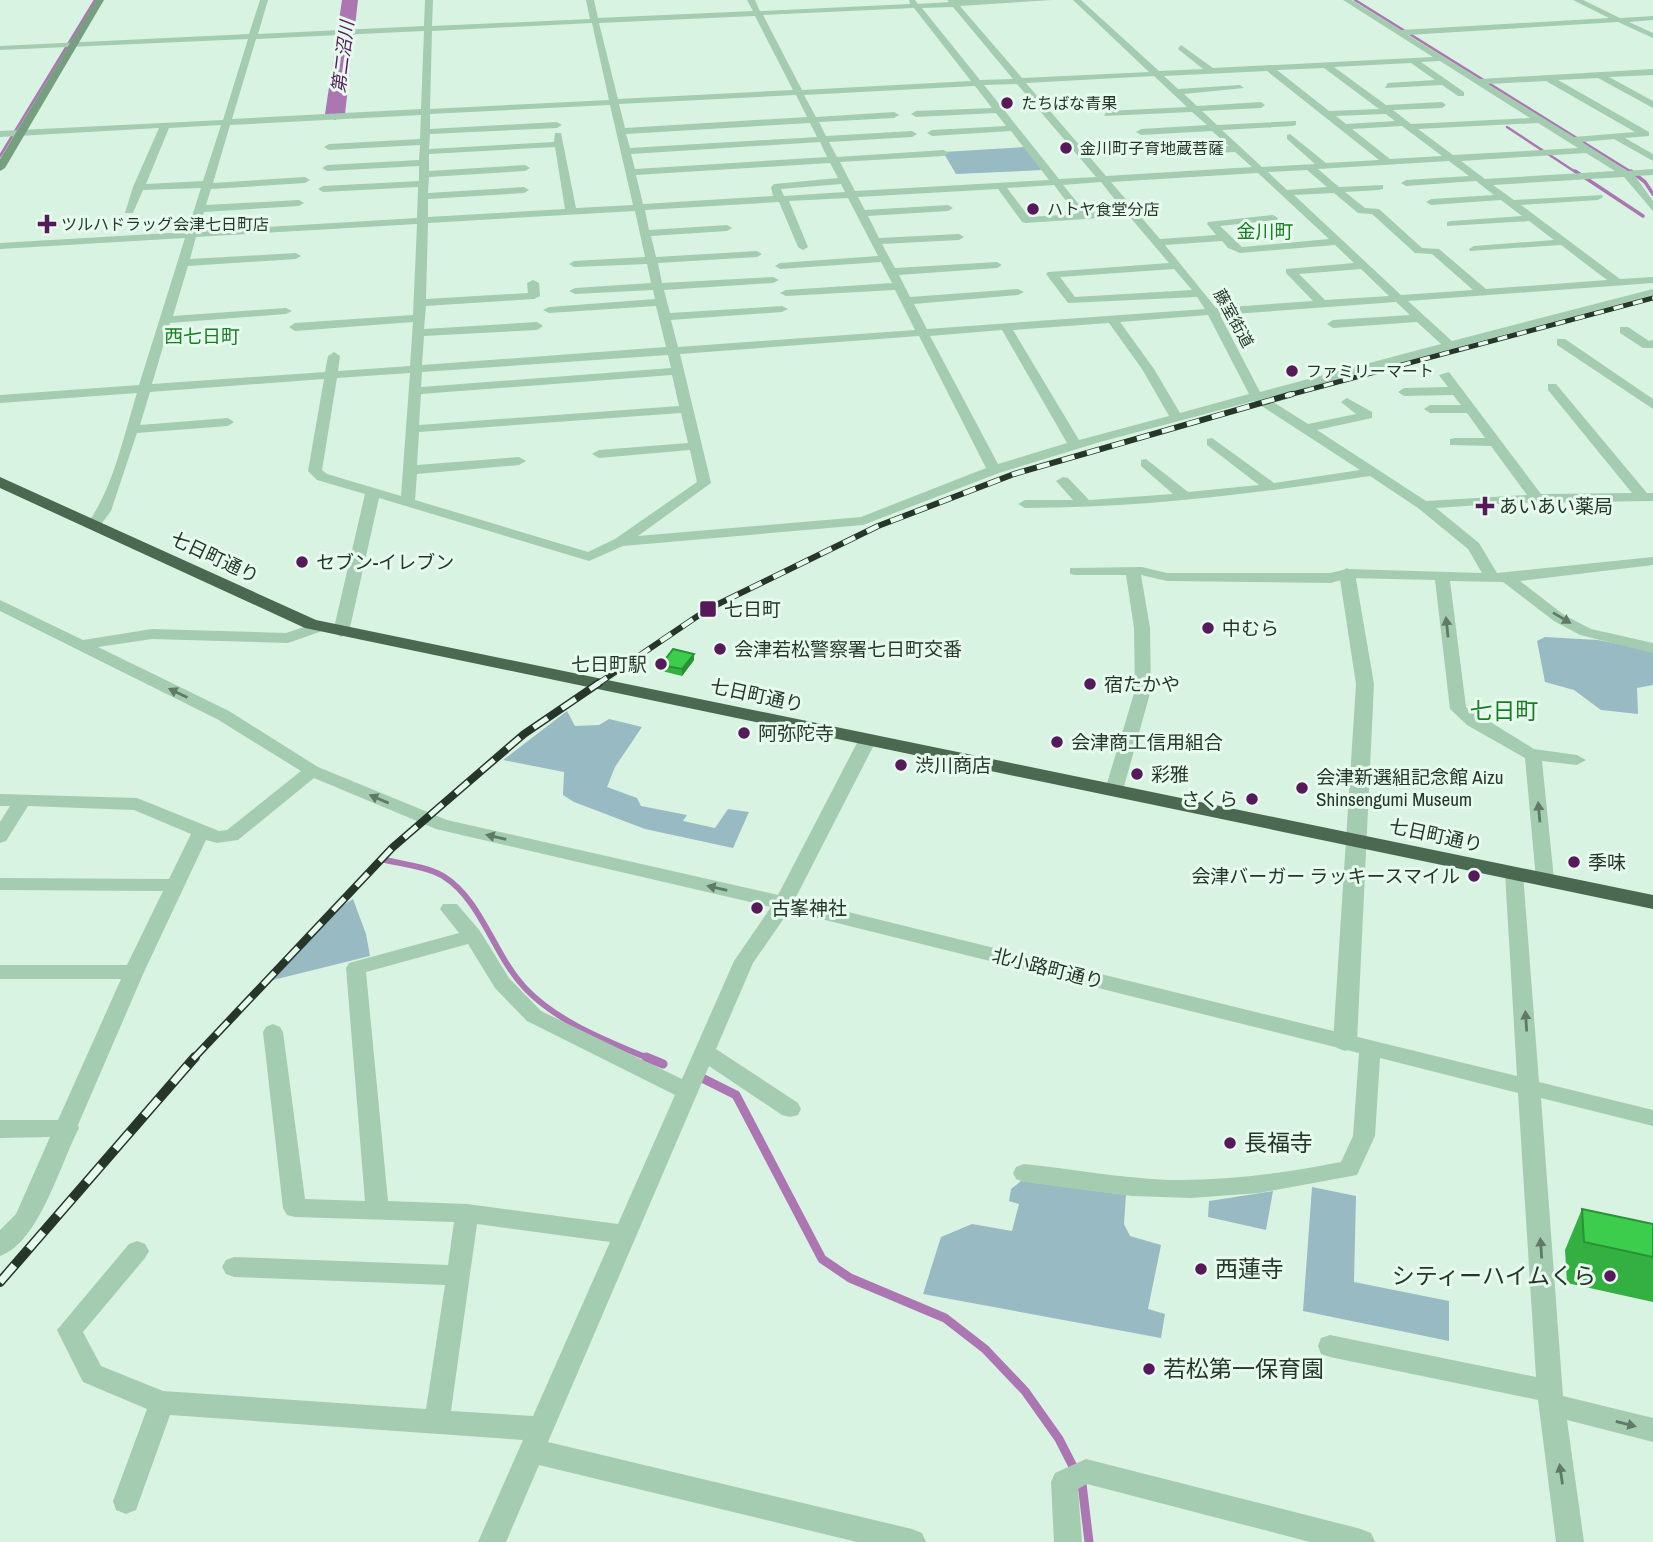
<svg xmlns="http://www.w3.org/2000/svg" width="1653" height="1542" viewBox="0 0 1653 1542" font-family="'Archivo Narrow','Noto Sans JP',sans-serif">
<rect width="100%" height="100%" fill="#d9f3e3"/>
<path fill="#98bac3" d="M1025 147 1043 170 956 174 943 152Z
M1545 637 1598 640 1653 651V685L1637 688 1638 714 1601 710 1574 690 1545 682 1537 641Z
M567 711 575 726 599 725 609 719 642 727 615 767 607 787 637 798 641 806 687 815 683 821 715 828 728 809 749 812 733 848 645 829 574 802 563 795 564 772 503 760Z
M353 899 366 934 370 956 273 980 335 910Z
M1021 1181 1126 1195 1124 1224 1130 1236 1161 1245 1148 1309 1165 1314 1161 1338 923 1294 941 1237 972 1224 1012 1231 1019 1204 1009 1201 1011 1189Z
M1312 1187 1356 1196 1354 1282 1449 1301V1341L1303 1311Z
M1273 1191 1266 1230 1208 1217 1209 1201Z"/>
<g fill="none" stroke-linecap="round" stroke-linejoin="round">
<path stroke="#ac76b2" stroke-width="2.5" d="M1355 0 1633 173
M1507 127 1577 173
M0 156 95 0"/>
<path stroke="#ac76b2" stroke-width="3.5" d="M1575 171 1643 216
M1631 171 1645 182 1653 194"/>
<path stroke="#ac76b2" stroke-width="6" d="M381 859C401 864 425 866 443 876 482 900 494 956 525 988 557 1022 607 1041 650 1059"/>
<path stroke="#ac76b2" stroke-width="9" d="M646 1057 663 1064
M704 1079 736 1095 822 1259 850 1278 945 1318 985 1349 1025 1391 1059 1439 1082 1484 1089 1542"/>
<path fill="#ac76b2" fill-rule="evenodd" d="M342 0H358L345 114 335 120 325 114Z"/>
<path fill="#a4ccb1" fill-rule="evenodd" d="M260 0H268L258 34 424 26 425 0H433L432 26 590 19 586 0H594L598 18 753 11 747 0H755L760 11 910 4 909 0H915L918 4 949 2 947 0H1052L960 6 1022 78 1149 72 1073 0H1081L1159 71 1203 69 1178 49 1181 45 1213 68 1433 57 1343 0H1352L1401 30 1609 18 1573 0H1583L1620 18 1653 16V20L1629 22 1653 33V38L1618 22 1408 35 1480 79 1653 69V75L1609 77 1653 101V108L1598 78 1558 80 1649 132V136L1625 138 1653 154V161L1614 139 1582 142 1627 171 1653 169V175L1635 176 1653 201V211L1624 177 1493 185 1514 200 1602 195 1603 197 1598 200 1521 205 1620 279 1653 277V283L1408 301 1452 341 1653 289V295L1267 398 1308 424 1356 414 1341 402 1347 398 1372 412V418L1317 430 1426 501 1527 495 1491 446 1450 445V439L1455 438H1485L1467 413H1430L1424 409 1430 405H1461L1453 395 1404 396 1398 392 1404 388 1448 387 1439 375 1449 372 1541 494 1632 493 1548 390V384H1556L1647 493H1653V501L1510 503 1436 508 1479 543 1497 573 1653 557V565L1520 581 1564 615 1591 629 1653 643V653L1580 635 1554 621 1503 582 1450 581 1466 707 1534 749 1577 755 1586 760 1577 765 1542 761 1554 879 1552 883H1538L1536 879 1525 758 1467 725 1450 709 1435 580 1348 578 1331 583 1167 581 1141 575 1150 628 1151 690 1123 790 1114 796 1105 790 1135 690 1134 628 1126 575H1075L1070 574V568L1142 567 1167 573H1330L1347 569 1482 573 1468 549 1418 508 1370 476C1253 494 1144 508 1025 508L1018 504 1025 500H1073L1056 481 1063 477 1068 478 1089 500 1173 494 1141 466V460L1146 459 1188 492 1259 485 1207 445V439L1212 438 1274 483 1360 470 1254 401 1100 442 999 473 863 525 623 546 589 561 379 498 349 632 341 637 333 632 365 494 317 480 308 471 324 379 150 392 140 425 228 418 234 422 228 426 137 433 111 511 99 527H89L87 524C114 487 123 437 137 393L0 403V395L139 385 185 238 0 249V243L187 232 201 188 143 190 133 213H125L133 187 159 128 0 137V131L223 120 248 39 0 50V46L249 34ZM953 7 1013 79 980 80 922 8ZM914 8 971 81 802 90 763 15ZM755 16 793 90 618 99 599 23ZM592 23 609 100 430 109 432 31ZM424 31 421 109 232 119 256 39ZM1440 61 1530 118 1411 124 1393 110 1442 108 1446 105 1442 102 1386 105 1334 67 1411 63 1435 80 1388 83 1385 88 1442 85 1458 96H1464V92L1421 62ZM1324 68 1379 109 1329 111 1277 70ZM1267 71 1379 160 1326 163 1290 134 1287 135V139L1315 164 1262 167 1222 130 1293 126 1296 125V121L1217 125 1202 111 1261 108 1265 105 1261 102 1197 106 1184 94 1244 88 1240 85 1178 89 1164 76ZM1154 76 1187 107 1107 111 1104 116 1192 112 1207 125 1141 129 1136 132 1141 135 1212 131 1229 146 1178 149 1173 152 1178 155 1235 152 1252 167 1106 176 1026 83ZM1546 81 1635 132 1574 137 1488 84ZM1017 84 1096 177 1059 179 984 85ZM975 86 992 108 916 111 911 114 916 117 996 113 1006 126 932 130 927 133 932 136 1011 131 1049 180 855 191 840 162 944 156 949 153 944 150 837 157 829 142 912 137 917 134 912 131 826 136 819 122 894 118 899 115 894 112 816 117 804 95ZM796 95 807 117 625 128 619 104ZM610 105 633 205 576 208 561 133H555L554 142 429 149 430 134 557 128 562 125 557 122 430 129V114ZM1386 114 1395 121 1346 124 1336 116ZM421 115 420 139 329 144 324 147 329 150 420 145 419 160 327 165 322 168 327 171 419 166V181L323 186 318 189 323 192 418 187 417 218 198 231 204 212 299 206 304 203 299 200 206 205 211 189 305 183 310 180 305 177 213 183 230 125ZM810 123 817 137 630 148 626 134ZM1538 123 1578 148 1453 155 1418 129ZM221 125 203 181 146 184 169 128ZM1402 126 1442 156 1390 159 1352 129ZM820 142 827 157 635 169 631 154ZM555 147 565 209 428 217V199L524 193 529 190 524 187 428 193 429 177 525 171 530 168 525 165 429 171V154ZM1586 153 1615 171 1485 179 1461 161ZM1449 161 1469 176 1406 180 1401 183 1406 186 1476 181 1494 195 1431 199 1426 202 1431 205 1501 200 1522 216 1451 221 1447 222V226L1529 221 1554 240 1474 246 1469 249 1470 251 1561 245 1607 280 1486 289 1439 249 1422 248 1379 209 1365 208 1345 192 1379 190 1383 189V185L1339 187 1318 169ZM830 163 838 178 774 184 771 187 773 196 643 204 636 175ZM1307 170 1327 187 1287 190 1268 172ZM1258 173 1329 239 1242 247 1220 226 1277 220 1278 218 1273 215 1208 222 1207 224 1216 235 1160 239 1111 182ZM1101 182 1124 211 1086 213 1063 185ZM841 184 845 192 784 196 781 189ZM1054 185 1076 214 1029 217 1007 188ZM998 189 1022 222 1026 223 1129 216 1169 263 1048 272 1046 274 1068 303 1197 297 1205 309 927 329 914 304 1018 295 1024 292 1018 289 910 297 899 275 997 268 1002 265 997 262 895 268 882 244 959 240 964 237 959 234 879 238 868 216 948 211 953 208 948 205 865 210 858 197ZM1334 193 1358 213 1372 214 1415 253 1432 254 1473 290 1401 295 1294 195ZM848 198 878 256 780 263 775 266 780 269 881 262 892 283 786 290 780 293 786 296 895 290 915 330 678 347 671 320 782 312 788 309 782 306 670 313 664 290 773 283 779 280 773 277 662 283 658 263 757 257 762 254 757 251 656 257 651 236 727 231 732 228 727 225 649 230 645 210 779 202 798 247 803 250 808 247 789 201ZM635 211 645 257 574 261 569 264 574 267 647 264 651 283 575 288 569 291 575 294 653 290 655 299 549 307 543 310 549 313 656 306 666 347 422 365 424 336 537 330 543 326 537 322 424 329 426 306 534 299 540 296 539 283 533 280 527 283 528 293 426 299 428 223ZM417 224 413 315 295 323 289 327 295 331 413 322 410 366 338 371 340 356 334 352 328 356 325 372 152 384 170 323 286 314 292 311 286 308 173 316 188 266 296 259 301 256 296 253 190 259 196 237ZM1222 241 1228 248 1240 253 1335 245 1354 263 1286 269V273L1313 301 1216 308 1165 245ZM1174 269 1192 290 1075 297 1060 277ZM1361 269 1389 296 1325 300 1299 274ZM1396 302 1410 315 1333 320 1327 324 1333 328 1417 322 1441 344 1260 392 1220 315ZM1208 315 1249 394 1180 413 1154 369 1120 322ZM1109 323 1142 369 1169 416 1079 440 1013 330ZM1002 330 1067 443 998 464 930 336ZM919 336 986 468 861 517 638 536 711 483 680 354ZM668 355 671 368 421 387 422 372ZM410 373 401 496 327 474 322 470 337 378ZM672 375 679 406 419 425 421 394ZM681 413 688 443 599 450 592 454 599 458 690 450 697 482 615 539 588 552 415 500 417 474 519 465 526 461 519 457 417 465 419 432Z
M1620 327H1628L1649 341 1653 340V348H1643L1620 333Z
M1557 339H1565L1653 399V409L1557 345Z
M0 600 83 640 152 629 286 633 313 624H325L327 627 325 630 288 643 152 639 98 647 229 711 318 767 447 820 778 895 859 739 868 734 874 735 877 739 795 899 1517 1076 1505 873 1514 867 1521 869 1523 873 1539 1082 1653 1110V1126L1541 1098 1563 1396 1653 1418V1442L1567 1420 1584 1542H1556L1538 1400 1330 1357 1321 1354 1318 1346 1321 1338 1330 1335 1536 1377 1518 1093 1380 1058 1375 1136 1357 1175 1259 1193 1191 1198 1132 1196 1024 1182 1016 1179 1013 1173 1016 1167 1024 1164C1072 1169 1121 1178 1169 1180 1227 1181 1285 1173 1341 1162L1353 1136 1359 1053 789 911 753 963 716 1049 798 1103 801 1109 798 1115 790 1117 782 1115 709 1066 548 1442 912 1529 922 1533 926 1542H857L539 1465 506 1542H478L523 1440 170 1415 136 1510 126 1514 116 1510 113 1501 147 1409 83 1382 57 1330 129 1244 137 1241 145 1244 149 1251 145 1258 83 1332 101 1366 163 1391 426 1409 445 1285 234 1277 226 1274 222 1267 226 1260 234 1257 448 1265 454 1222 295 1217 287 1215 283 1208 263 1032 266 1027 273 1024 280 1027 283 1032 305 1199 365 1201 346 968 349 963 459 933 440 909 443 904H457L480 931 509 978 541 1011 682 1079 734 961 771 907 436 829 314 778 238 840 217 843 206 840 144 972 78 1125 79 1128C61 1162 39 1243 0 1256V1230L16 1214 50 1137 0 1138V1120H58L121 979H0V965H127L163 891 0 890V878L169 879 191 834 134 810 28 806 6 841 0 843V822L10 806H0V794L137 798 219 831 227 830 301 771 217 719 0 611ZM468 944 495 988 527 1021 675 1095 618 1224 467 1204 388 1201 366 972ZM477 1224 610 1242 533 1416 451 1411Z
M1086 1459 1361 1529 1371 1533 1375 1542H1310L1087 1484 1078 1489 1082 1542H1054L1051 1482 1055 1473Z"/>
<path fill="#a4ccb1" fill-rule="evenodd" d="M1347 568 1355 573 1374 684 1357 1042 1353 1048 1345 1051 1337 1048 1333 1042 1356 684 1339 573Z"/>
<path fill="#769f7f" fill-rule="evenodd" d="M96 0H104L5 168 0 171V159Z"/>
<path fill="#4a6950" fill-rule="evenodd" d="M0 477 316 620 1653 895V909L305 628 0 488Z"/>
<g stroke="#263729" stroke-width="5">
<path id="rail-far3" d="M1285 396 1653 298"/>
</g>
<g stroke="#263729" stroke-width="6">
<path id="rail-far2" d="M596 685 708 609 878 526 1014 474 1292 394"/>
</g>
<g stroke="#263729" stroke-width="8">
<path id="rail-far1" d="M193 1059 392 848 524 734 599 683"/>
</g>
<g stroke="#263729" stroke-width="10">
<path id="rail" d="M0 1282 195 1057"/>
</g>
<use href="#rail-far3" stroke="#e6faee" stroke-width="3.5" stroke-dasharray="10" stroke-linecap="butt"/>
<use href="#rail-far2" stroke="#e6faee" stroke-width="4.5" stroke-dasharray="13" stroke-linecap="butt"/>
<use href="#rail-far1" stroke="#e6faee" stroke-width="5" stroke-dasharray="17" stroke-linecap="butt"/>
<use href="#rail" stroke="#e6faee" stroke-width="7" stroke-dasharray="22" stroke-linecap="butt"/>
</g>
<path fill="#34b042" d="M694 654V660L682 676 662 671 661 665Z
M1582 1209 1653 1224V1302L1567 1283 1565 1250Z"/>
<path fill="#2b9036" d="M694 654V660L682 676V669Z"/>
<path fill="#3dcd4d" stroke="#2b9036" stroke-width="2" d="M673 649 694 654 682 669 661 665Z
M1582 1209 1653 1224V1257L1584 1242Z"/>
<defs><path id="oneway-solid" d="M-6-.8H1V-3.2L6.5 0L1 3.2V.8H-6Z" transform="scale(1.75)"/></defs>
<g fill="#5f7a66">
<use href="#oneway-solid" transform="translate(1562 618) rotate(31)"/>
<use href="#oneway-solid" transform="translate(1447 627) rotate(-96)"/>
<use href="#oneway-solid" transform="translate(178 693) rotate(-154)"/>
<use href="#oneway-solid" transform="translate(379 799) rotate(-157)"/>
<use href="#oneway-solid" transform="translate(1539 812) rotate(-95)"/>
<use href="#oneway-solid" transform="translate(496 837) rotate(-167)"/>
<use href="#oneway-solid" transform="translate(717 888) rotate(-167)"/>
<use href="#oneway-solid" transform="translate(1526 1021) rotate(-94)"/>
<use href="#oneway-solid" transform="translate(1541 1248) rotate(-94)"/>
<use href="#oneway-solid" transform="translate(1626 1424) rotate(14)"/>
<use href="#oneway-solid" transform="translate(1561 1474) rotate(-98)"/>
</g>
<g fill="#561a5b" stroke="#e6faee" stroke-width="2.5">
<circle cx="1007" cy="103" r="7"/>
<circle cx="1066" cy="148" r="7"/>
<circle cx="1033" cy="209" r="7"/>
<path d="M43.5 213.5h7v7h7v7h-7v7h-7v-7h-7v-7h7z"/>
<circle cx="1292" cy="371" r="7"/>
<path d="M1481.5 495.5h7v7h7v7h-7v7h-7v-7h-7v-7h7z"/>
<circle cx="302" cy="562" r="7"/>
<rect x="699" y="600" width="18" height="18" rx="3.5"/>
<circle cx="1208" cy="628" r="7"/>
<circle cx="720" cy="649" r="7"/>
<circle cx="661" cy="664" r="7"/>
<circle cx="1090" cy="684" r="7"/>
<circle cx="744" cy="733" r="7"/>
<circle cx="1057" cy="742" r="7"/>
<circle cx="901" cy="765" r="7"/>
<circle cx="1137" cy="774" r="7"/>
<circle cx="1302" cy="788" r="7"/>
<circle cx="1252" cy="799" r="7"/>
<circle cx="1574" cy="862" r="7"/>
<circle cx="1474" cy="876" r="7"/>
<circle cx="757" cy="908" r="7"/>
<circle cx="1230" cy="1143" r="7"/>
<circle cx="1201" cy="1269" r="7"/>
<circle cx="1610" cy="1276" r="7"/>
<circle cx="1149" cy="1369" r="7"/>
</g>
<g text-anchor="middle" stroke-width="6" stroke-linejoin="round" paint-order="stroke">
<g font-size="16" fill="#263729" stroke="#e6faee" text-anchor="start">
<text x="1021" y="109">たちばな青果</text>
<text x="1080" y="154">金川町子育地蔵菩薩</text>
<text x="1047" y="215">ハトヤ食堂分店</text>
<text x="61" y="230">ツルハドラッグ会津七日町店</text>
<text x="1306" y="377">ファミリーマート</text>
</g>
<g font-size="16" fill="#263729" stroke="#e6faee">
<text transform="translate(1234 318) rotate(61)" y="6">藤室街道</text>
</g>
<g font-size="18" font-style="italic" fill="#561a5b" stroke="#e6faee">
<text transform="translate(343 57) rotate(-83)" y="6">第二沼川</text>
</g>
<g font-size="19" fill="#1a7e24" stroke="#e6faee">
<text x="1265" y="238">金川町</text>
<text x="202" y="343">西七日町</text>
</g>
<g font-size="19" fill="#263729" stroke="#e6faee" text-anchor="start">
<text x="1499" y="513">あいあい薬局</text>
<text x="316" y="569">セブン-イレブン</text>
<text x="724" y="616">七日町</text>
<text x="1222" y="635">中むら</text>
<text x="734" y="656">会津若松警察署七日町交番</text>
<text x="647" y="671" text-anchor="end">七日町駅</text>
<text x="1104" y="691">宿たかや</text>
<text x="758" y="740">阿弥陀寺</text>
<text x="1071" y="749">会津商工信用組合</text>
<text x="915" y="772">渋川商店</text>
<text x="1151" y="781">彩雅</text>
<text x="1316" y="784">会津新選組記念館 Aizu<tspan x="1316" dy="22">Shinsengumi Museum</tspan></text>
<text x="1238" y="806" text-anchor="end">さくら</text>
<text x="1588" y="869">季味</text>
<text x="1460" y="883" text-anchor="end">会津バーガー ラッキースマイル</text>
<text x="771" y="915">古峯神社</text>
</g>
<g font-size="19" fill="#263729" stroke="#e6faee">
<text transform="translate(215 557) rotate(25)" y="7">七日町通り</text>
<text transform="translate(757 695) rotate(12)" y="7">七日町通り</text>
<text transform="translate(1436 835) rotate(12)" y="7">七日町通り</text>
<text transform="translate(1048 968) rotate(14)" y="7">北小路町通り</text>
</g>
<g font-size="23" fill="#1a7e24" stroke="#e6faee">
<text x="1504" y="719">七日町</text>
</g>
<g font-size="23" fill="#263729" stroke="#e6faee" text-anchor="start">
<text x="1244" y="1151">長福寺</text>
<text x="1215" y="1277">西蓮寺</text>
<text x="1596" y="1284" text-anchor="end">シティーハイムくら</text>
<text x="1163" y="1377">若松第一保育園</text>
</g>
</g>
</svg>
